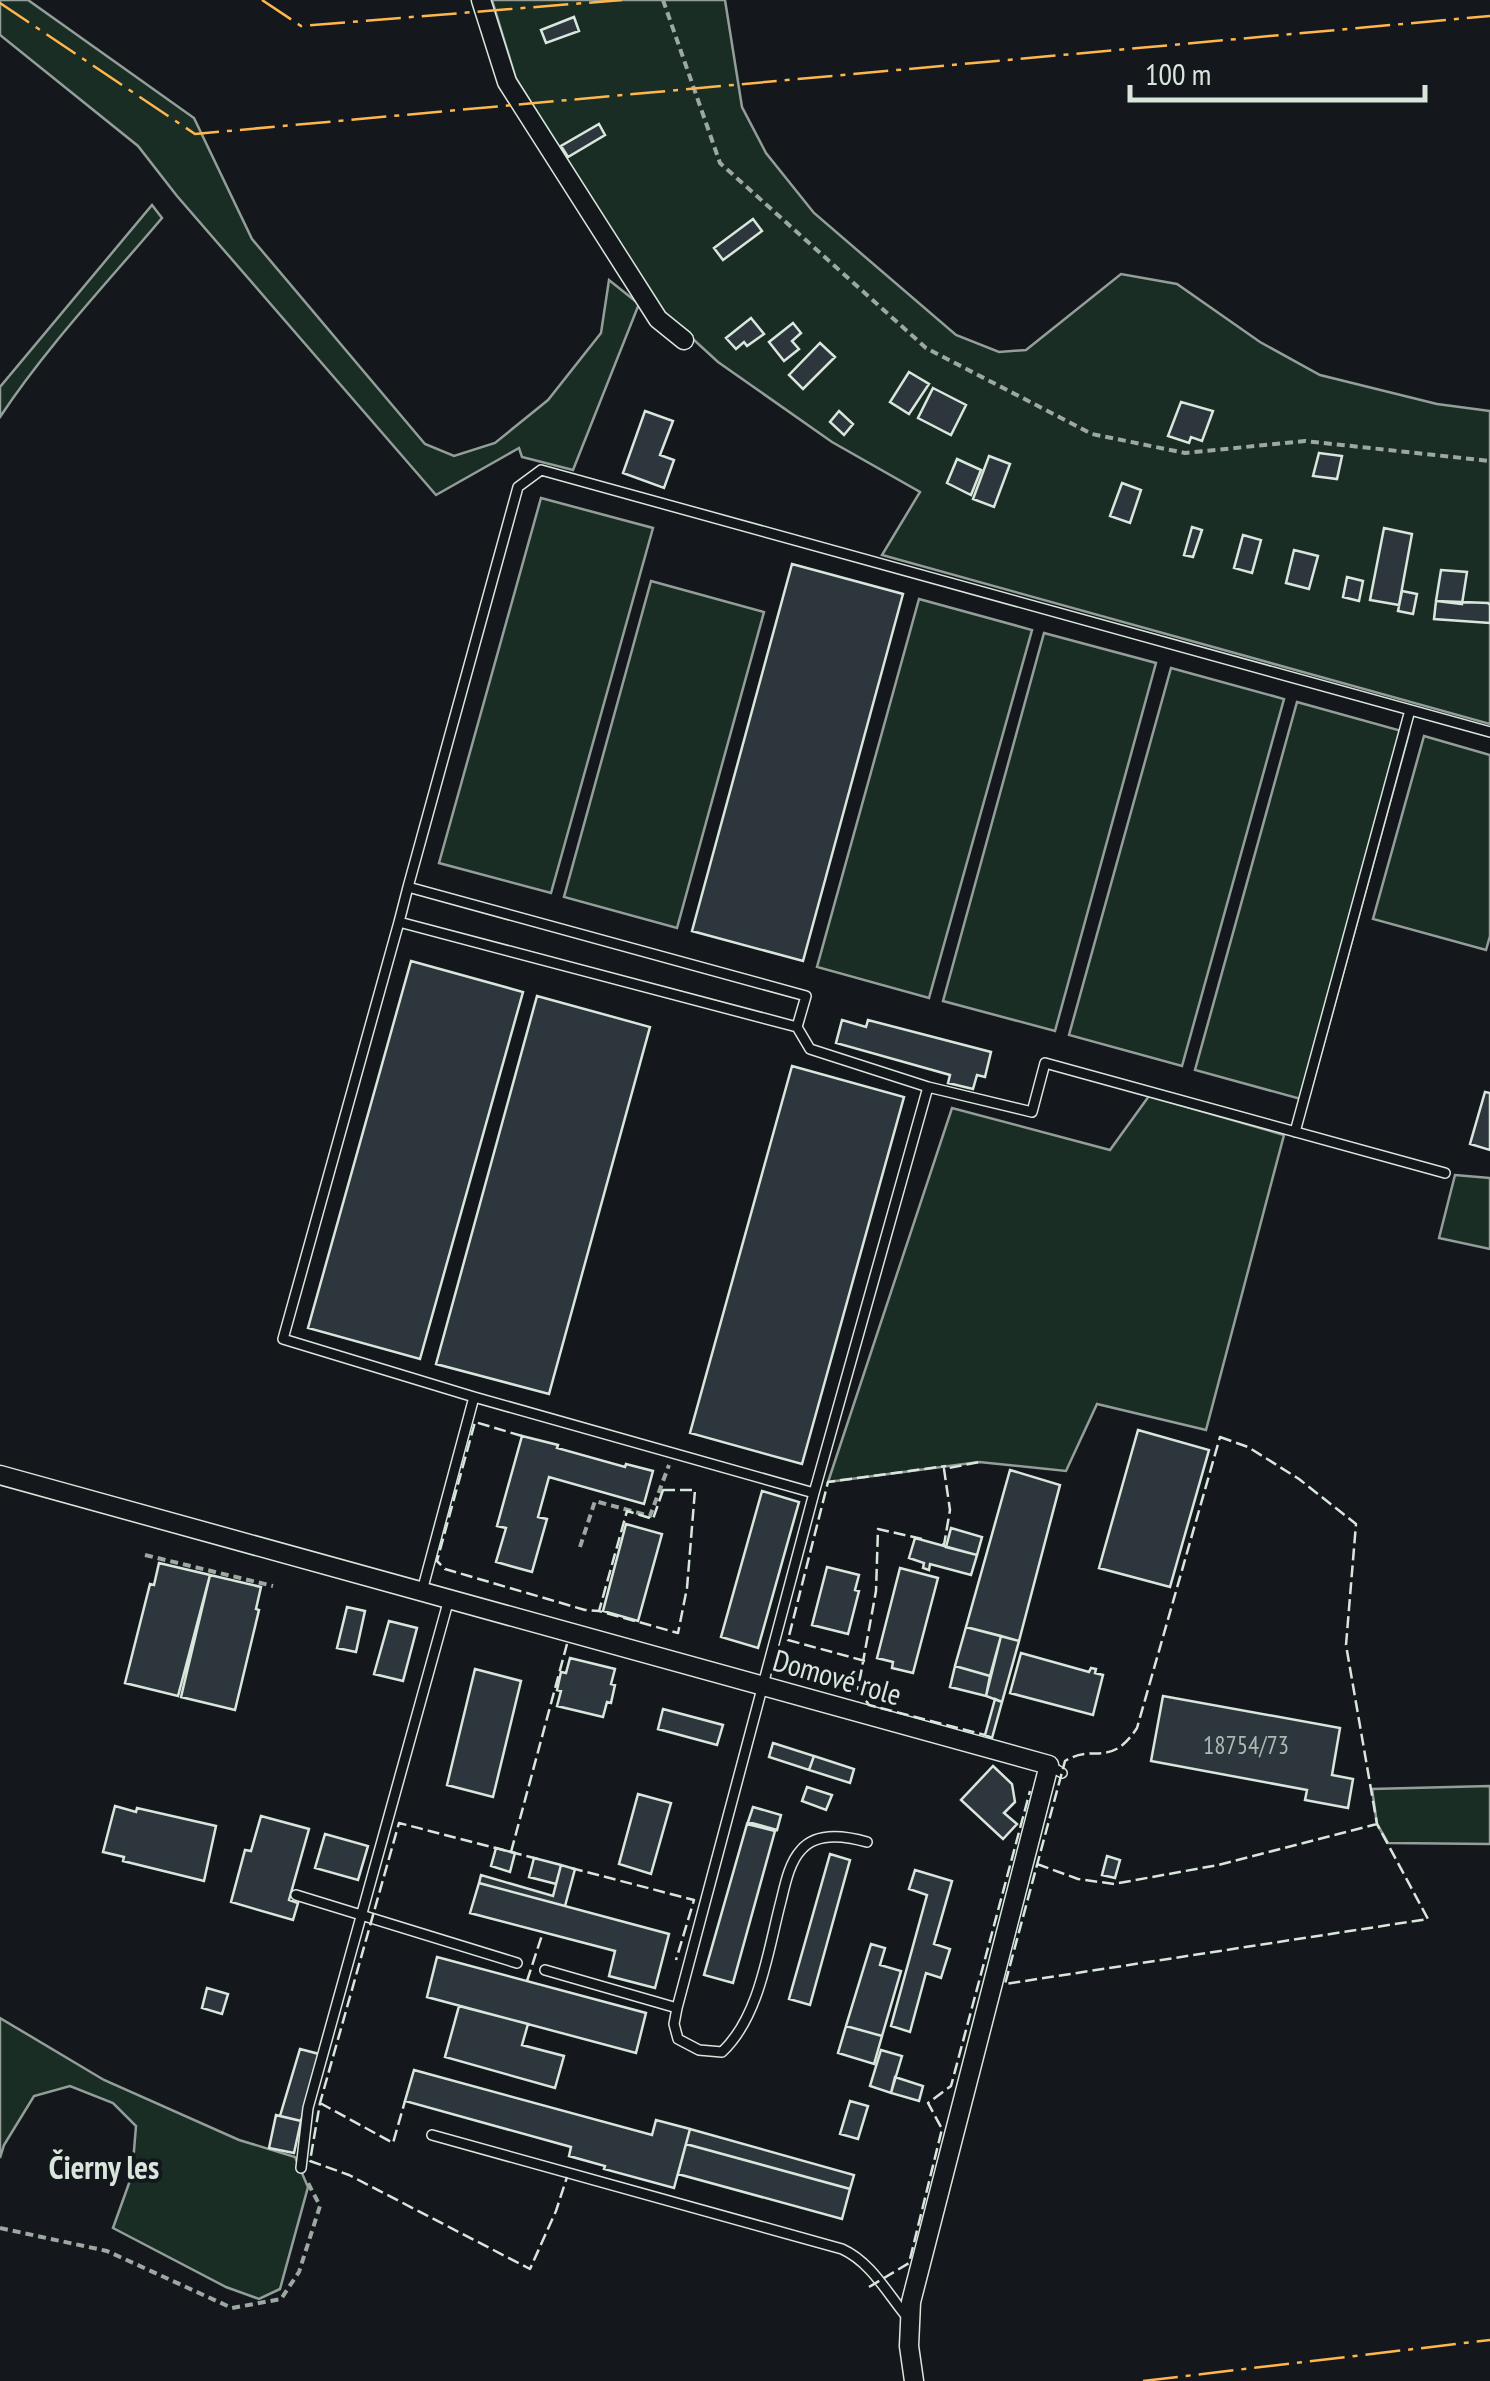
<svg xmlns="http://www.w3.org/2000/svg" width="1490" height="2381" viewBox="0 0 1490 2381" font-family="'PT Sans Narrow',sans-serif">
<rect width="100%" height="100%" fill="#14181c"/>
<path fill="#1a2d24" stroke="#939e99" stroke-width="2.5" d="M0 0H28L194 118 252 239 425 444 454 456 495 443 548 400 601 333 609 280 639 304 573 470 522 457 519 448 436 495 177 196 138 146 0 35Z
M492 0H725L742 107 766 153 814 213 956 335 999 352 1026 350 1121 274 1177 284 1260 342 1320 375 1437 404 1490 411V724L882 555 920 492 832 442 718 362 658 307 516 79Z
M152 205 162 218C107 283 47 346 0 417V387Z
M541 498 653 528 551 893 439 863Z
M651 581 764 612 677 928 564 897Z
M919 599 1032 630 929 998 817 967Z
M1044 633 1156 663 1055 1031 943 1001Z
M1171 668 1284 699 1182 1066 1069 1035Z
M1297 702 1409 733 1308 1101 1195 1070Z
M1424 736 1490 755V936L1486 950 1373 919Z
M1149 1096 1284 1135 1206 1430 1097 1404 1066 1471 979 1462 828 1482 952 1108 1110 1150Z
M1455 1175 1490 1178V1249L1439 1238Z
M1490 1786V1844L1388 1843 1377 1824 1372 1789Z
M0 2018 104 2080 239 2140 295 2157 308 2187 280 2289 259 2299 226 2287 113 2228 132 2175 136 2126 113 2103 70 2086 34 2096 4 2145 0 2158Z"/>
<path fill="#2c363c" stroke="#d8e6dc" stroke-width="2.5" d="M574 17 579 31 546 43 541 30Z
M599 124 605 135 568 157 561 146Z
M753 219 762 231 723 260 714 248Z
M751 318 764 334 747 346 744 342 736 349 726 338Z
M793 323 801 333 792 341 799 349 784 361 769 342Z
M820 343 835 357 803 389 789 375Z
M909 372 929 384 909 414 890 402Z
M933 388 966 405 951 435 918 418Z
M1181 402 1213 411 1202 441 1191 437 1189 443 1168 436Z
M645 411 673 421 660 455 674 460 664 488 623 473Z
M839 411 853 424 844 435 830 422Z
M1319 453 1342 456 1337 479 1313 476Z
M989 456 1010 464 994 507 973 499Z
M957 459 981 470 971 495 947 483Z
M1122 483 1141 490 1130 523 1110 516Z
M1192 527 1202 530 1193 557 1184 555Z
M1384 528 1412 534 1399 605 1370 600Z
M1243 535 1261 540 1252 573 1234 568Z
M1294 550 1318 556 1309 589 1286 583Z
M792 564 903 594 803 961 692 931Z
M1441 570 1467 572 1462 604 1436 601Z
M1347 577 1363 581 1359 601 1343 597Z
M1402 591 1417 594 1413 614 1398 611Z
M1436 601 1488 603 1490 605V623L1434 619Z
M411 961 523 992 420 1359 308 1328Z
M537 996 650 1027 549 1394 436 1364Z
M842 1020 866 1027 868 1020 991 1052 985 1077 977 1075 973 1089 948 1083 950 1075 836 1043Z
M792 1066 904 1097 802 1464 690 1433Z
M1485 1092 1490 1093V1150L1470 1144Z
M1138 1430 1209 1450 1170 1587 1099 1568Z
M522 1436 558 1445 557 1448 625 1467 626 1464 653 1471 644 1504 549 1477 538 1517 547 1519 532 1572 496 1562 506 1528 497 1526Z
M1010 1470 1060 1485 1019 1641 966 1627Z
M762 1491 799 1502 758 1648 721 1637Z
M626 1524 662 1534 638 1621 603 1611Z
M951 1528 982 1537 977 1555 946 1547Z
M915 1538 977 1555 971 1575 930 1564 929 1570 923 1568 924 1563 909 1558Z
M159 1563 210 1575 178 1696 125 1683 150 1584 154 1585Z
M827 1567 859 1575 855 1590 859 1591 848 1634 812 1625Z
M900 1568 938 1578 913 1673 892 1668 893 1662 877 1658Z
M210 1575 261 1587 256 1609 259 1610 235 1710 181 1697Z
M347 1607 365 1611 356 1652 337 1648Z
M389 1621 417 1628 403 1681 374 1674Z
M966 1627 1001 1636 990 1676 955 1666Z
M1001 1636 1019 1641 1002 1702 986 1696Z
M1021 1653 1089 1672 1091 1668 1096 1669 1095 1673 1103 1675 1093 1715 1010 1693Z
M570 1658 615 1669 611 1684 615 1685 611 1703 607 1702 603 1717 557 1706 561 1691 557 1690 561 1672 566 1673Z
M955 1666 990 1676 986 1696 950 1687Z
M475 1669 521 1681 493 1797 447 1785Z
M1163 1696 1340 1728 1332 1775 1353 1779 1348 1808 1305 1800 1307 1790 1151 1761Z
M995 1699 1002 1702 992 1738 985 1735Z
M663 1709 723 1725 717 1745 658 1729Z
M773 1743 814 1756 809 1770 769 1757Z
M814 1756 854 1769 850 1783 809 1770Z
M993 1766 1012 1784 1015 1802 1004 1813 1017 1824 1003 1839 961 1800Z
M807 1787 832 1795 826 1810 802 1801Z
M638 1794 671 1803 651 1874 619 1864Z
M115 1806 136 1812 137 1808 216 1826 204 1881 123 1861 124 1857 103 1852Z
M753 1807 781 1815 777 1830 748 1822Z
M261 1816 309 1829 289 1900 298 1903 293 1920 231 1902 245 1850 251 1851Z
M747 1824 775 1831 733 1983 704 1975Z
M325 1834 368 1846 358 1880 315 1868Z
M496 1848 515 1853 510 1872 491 1866Z
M830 1854 850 1860 810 2005 789 1999Z
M1107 1856 1120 1860 1115 1878 1102 1875Z
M534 1858 561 1865 556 1884 529 1877Z
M561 1865 575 1869 565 1906 479 1883 481 1875 553 1896Z
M915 1870 952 1881 934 1944 950 1949 941 1978 926 1973 910 2032 891 2026 927 1895 909 1889Z
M479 1883 669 1934 655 1988 609 1976 615 1951 470 1913Z
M871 1944 885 1948 880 1965 901 1971 882 2036 846 2026Z
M437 1957 646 2013 636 2053 427 1997Z
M207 1988 228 1994 222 2014 202 2008Z
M459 2006 528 2024 522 2045 564 2056 555 2088 445 2057Z
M846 2026 882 2036 874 2064 838 2053Z
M300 2049 319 2054 301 2121 280 2116Z
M881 2050 902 2056 891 2093 870 2086Z
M414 2070 652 2135 656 2120 690 2129 674 2188 604 2169 605 2166 569 2156 571 2147 405 2101Z
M895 2077 923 2086 919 2101 891 2093Z
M850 2101 868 2106 858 2139 840 2134Z
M276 2115 301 2121 294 2153 269 2148Z
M690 2129 854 2175 850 2189 686 2144Z
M686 2144 850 2189 842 2219 678 2174Z"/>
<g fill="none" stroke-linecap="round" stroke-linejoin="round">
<g stroke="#d8e6dc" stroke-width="12">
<path id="service" d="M408 887 518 487 541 470 1490 732
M399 922 408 887 806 996 797 1027
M928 1087 1032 1112 1045 1063 1445 1173
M1295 1132 1410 710
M474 1397 814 1493
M422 1591 474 1397 283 1339 399 922 797 1027 810 1049 928 1087 814 1493 677 2008 674 2024 678 2039 699 2050 722 2052C760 2016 768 1950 781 1901 785 1885 789 1863 801 1850 817 1831 846 1836 867 1842
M1049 1765 1062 1773
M296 1895 517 1963
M545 1970 677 2008
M432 2135 842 2249C871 2262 887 2293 907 2317
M301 2168 308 2108 449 1599"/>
</g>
<g stroke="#d8e6dc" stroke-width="21">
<path id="minor" d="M481 0 507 82 658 319 684 340
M0 1475 1049 1765 911 2302 909 2346 914 2381"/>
</g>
<path stroke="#9da8a2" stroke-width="4" stroke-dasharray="8 5" stroke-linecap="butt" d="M663 0 720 163 926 348 1092 434 1185 453 1305 441 1490 461
M580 1547 595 1501 650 1516 669 1465
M145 1555 273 1586
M0 2228 107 2251 232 2308 281 2299 299 2272 320 2206 307 2181"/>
<use href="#service" stroke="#14181c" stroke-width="9"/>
<use href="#minor" stroke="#14181c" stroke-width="18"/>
<path stroke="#d8e6dc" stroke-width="2.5" stroke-dasharray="12 5" stroke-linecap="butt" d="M522 1436 475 1422 437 1561 445 1569 585 1610 599 1611
M1220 1437 1248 1447 1299 1479 1356 1524 1346 1645 1377 1824 1428 1919 1005 1984 1065 1761C1094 1743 1110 1769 1137 1728Z
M663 1490H695L687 1588 678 1633 599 1611 627 1511 653 1519Z
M922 1539 878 1529 876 1591 858 1689 869 1705 985 1735
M942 1544 944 1545 950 1510 944 1469 979 1462
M865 1661 788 1640 828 1482 946 1466
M511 1852 567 1644
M538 1859 399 1823 320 2103 310 2161 349 2175 530 2269 556 2211 567 2177
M1037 1864 1078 1879 1114 1884 1218 1865 1377 1824
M571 1868 694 1900 676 1960
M527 1981 543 1932
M320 2103 393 2143 405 2101
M869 2287 909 2263 942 2129 928 2103 951 2086 1030 1791"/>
<path stroke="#ffb74d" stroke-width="2.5" stroke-dasharray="35 8 5 8" stroke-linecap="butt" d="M262 0 301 26 622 0
M0 3 195 134 1490 16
M1143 2381 1490 2340"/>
</g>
<g text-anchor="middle" stroke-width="8" stroke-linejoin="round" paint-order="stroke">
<g font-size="25" fill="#adbab4">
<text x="1246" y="1754">18754/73</text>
</g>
<g font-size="30" fill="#d8e6dc" stroke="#14181c">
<text transform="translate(837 1678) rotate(16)" y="10">Domové role</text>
</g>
<g font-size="32" font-weight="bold" fill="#d8e6dc" stroke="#14181c">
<text x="104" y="2179">Čierny les</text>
</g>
</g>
<path d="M1130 85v15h295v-15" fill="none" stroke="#d8e6dc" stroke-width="5"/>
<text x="1145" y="85" font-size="30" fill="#d8e6dc" stroke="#14181c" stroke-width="8" paint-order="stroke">100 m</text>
</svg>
